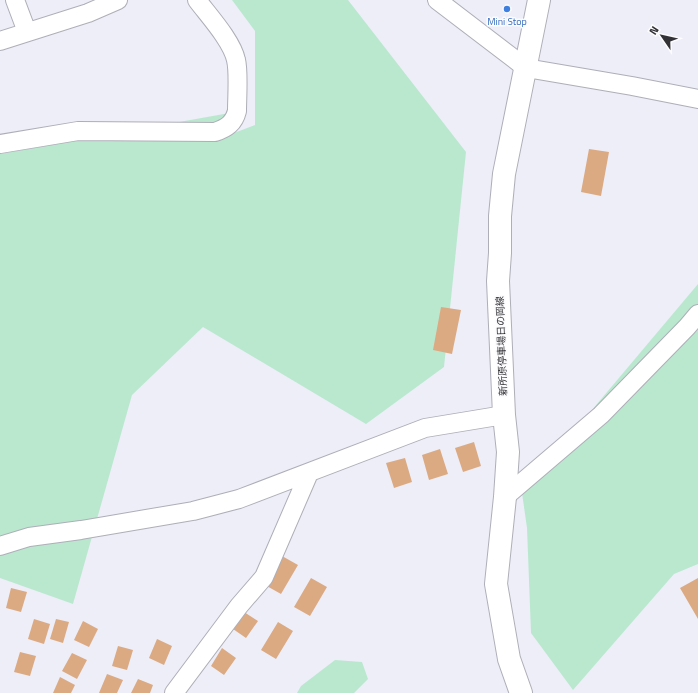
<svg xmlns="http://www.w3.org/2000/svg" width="698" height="693" viewBox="0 0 698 693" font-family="'Titillium Web','Noto Sans JP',sans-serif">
<rect width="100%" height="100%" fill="#eeeef8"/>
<path fill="#bae8cf" d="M232 0H348L466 152 444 367 366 424 203 327 132 395 73 604 0 578V154L235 112 234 133 255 125V31Z
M698 284V564L674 574 573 690 531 633 527 528 522 493Z
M335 660 362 662 368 679 354 693H297L301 686Z"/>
<path fill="#dbaa83" d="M589 149 609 152 601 196 581 192Z
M441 307 461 310 452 354 433 350Z
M474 442 481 466 463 472 455 448Z
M440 449 448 474 429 480 422 455Z
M405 458 412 482 394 488 386 463Z
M282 556 298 565 281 594 265 585Z
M311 578 327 587 310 616 294 607Z
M698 578V619L680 588Z
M11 588 27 592 21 612 6 608Z
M244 612 258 621 246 638 233 629Z
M34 619 50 624 44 644 28 639Z
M56 619 69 622 63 643 50 639Z
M83 621 98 629 89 647 74 640Z
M278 622 293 631 276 659 261 650Z
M157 639 172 646 164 665 149 658Z
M118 646 133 650 127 670 112 666Z
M222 648 236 658 224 675 211 666Z
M20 652 36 656 30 676 14 672Z
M72 653 87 660 77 679 62 671Z
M107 674 123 680 117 693H99Z
M60 677 75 685 71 693H53Z
M138 679 153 685 150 693H131Z"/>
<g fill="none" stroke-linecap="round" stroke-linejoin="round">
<g stroke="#aeaeb8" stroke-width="20">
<path id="minor" d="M15 0 27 32
M437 0 526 68 632 86 698 99
M0 41 88 13 118 0
M0 144 78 131 215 132C227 128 234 123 237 111 237 97 239 72 236 60 232 41 209 16 197 0
M505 497 601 415 687 327 698 314
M0 546 29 537 81 530 193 511 239 499 425 428 504 415
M174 693 239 606 264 577 309 473"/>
</g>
<g stroke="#aeaeb8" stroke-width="24">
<path id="major" d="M521 693 509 659 496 584 505 497 508 452 504 415 498 281 500 253V216L504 174 539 0"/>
</g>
<use href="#minor" stroke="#fff" stroke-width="18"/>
<use href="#major" stroke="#fff" stroke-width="22"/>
</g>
<circle fill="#3f7fe0" stroke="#fcfcfe" stroke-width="1.5" cx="507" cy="9" r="4"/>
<g text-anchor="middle" stroke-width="3" stroke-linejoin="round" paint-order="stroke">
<g font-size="10" fill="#366cbe" stroke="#fcfcfe">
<text x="507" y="25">Mini Stop</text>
</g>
<g font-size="10" fill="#323236" stroke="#fcfcfe">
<text transform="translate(501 346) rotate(-92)" y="4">新所原停車場日の岡線</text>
</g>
</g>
<g transform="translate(662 36) rotate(304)" stroke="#fcfcfe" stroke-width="3" paint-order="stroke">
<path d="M0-3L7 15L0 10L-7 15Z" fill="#323236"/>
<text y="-6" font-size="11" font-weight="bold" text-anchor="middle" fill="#323236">N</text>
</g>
</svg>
